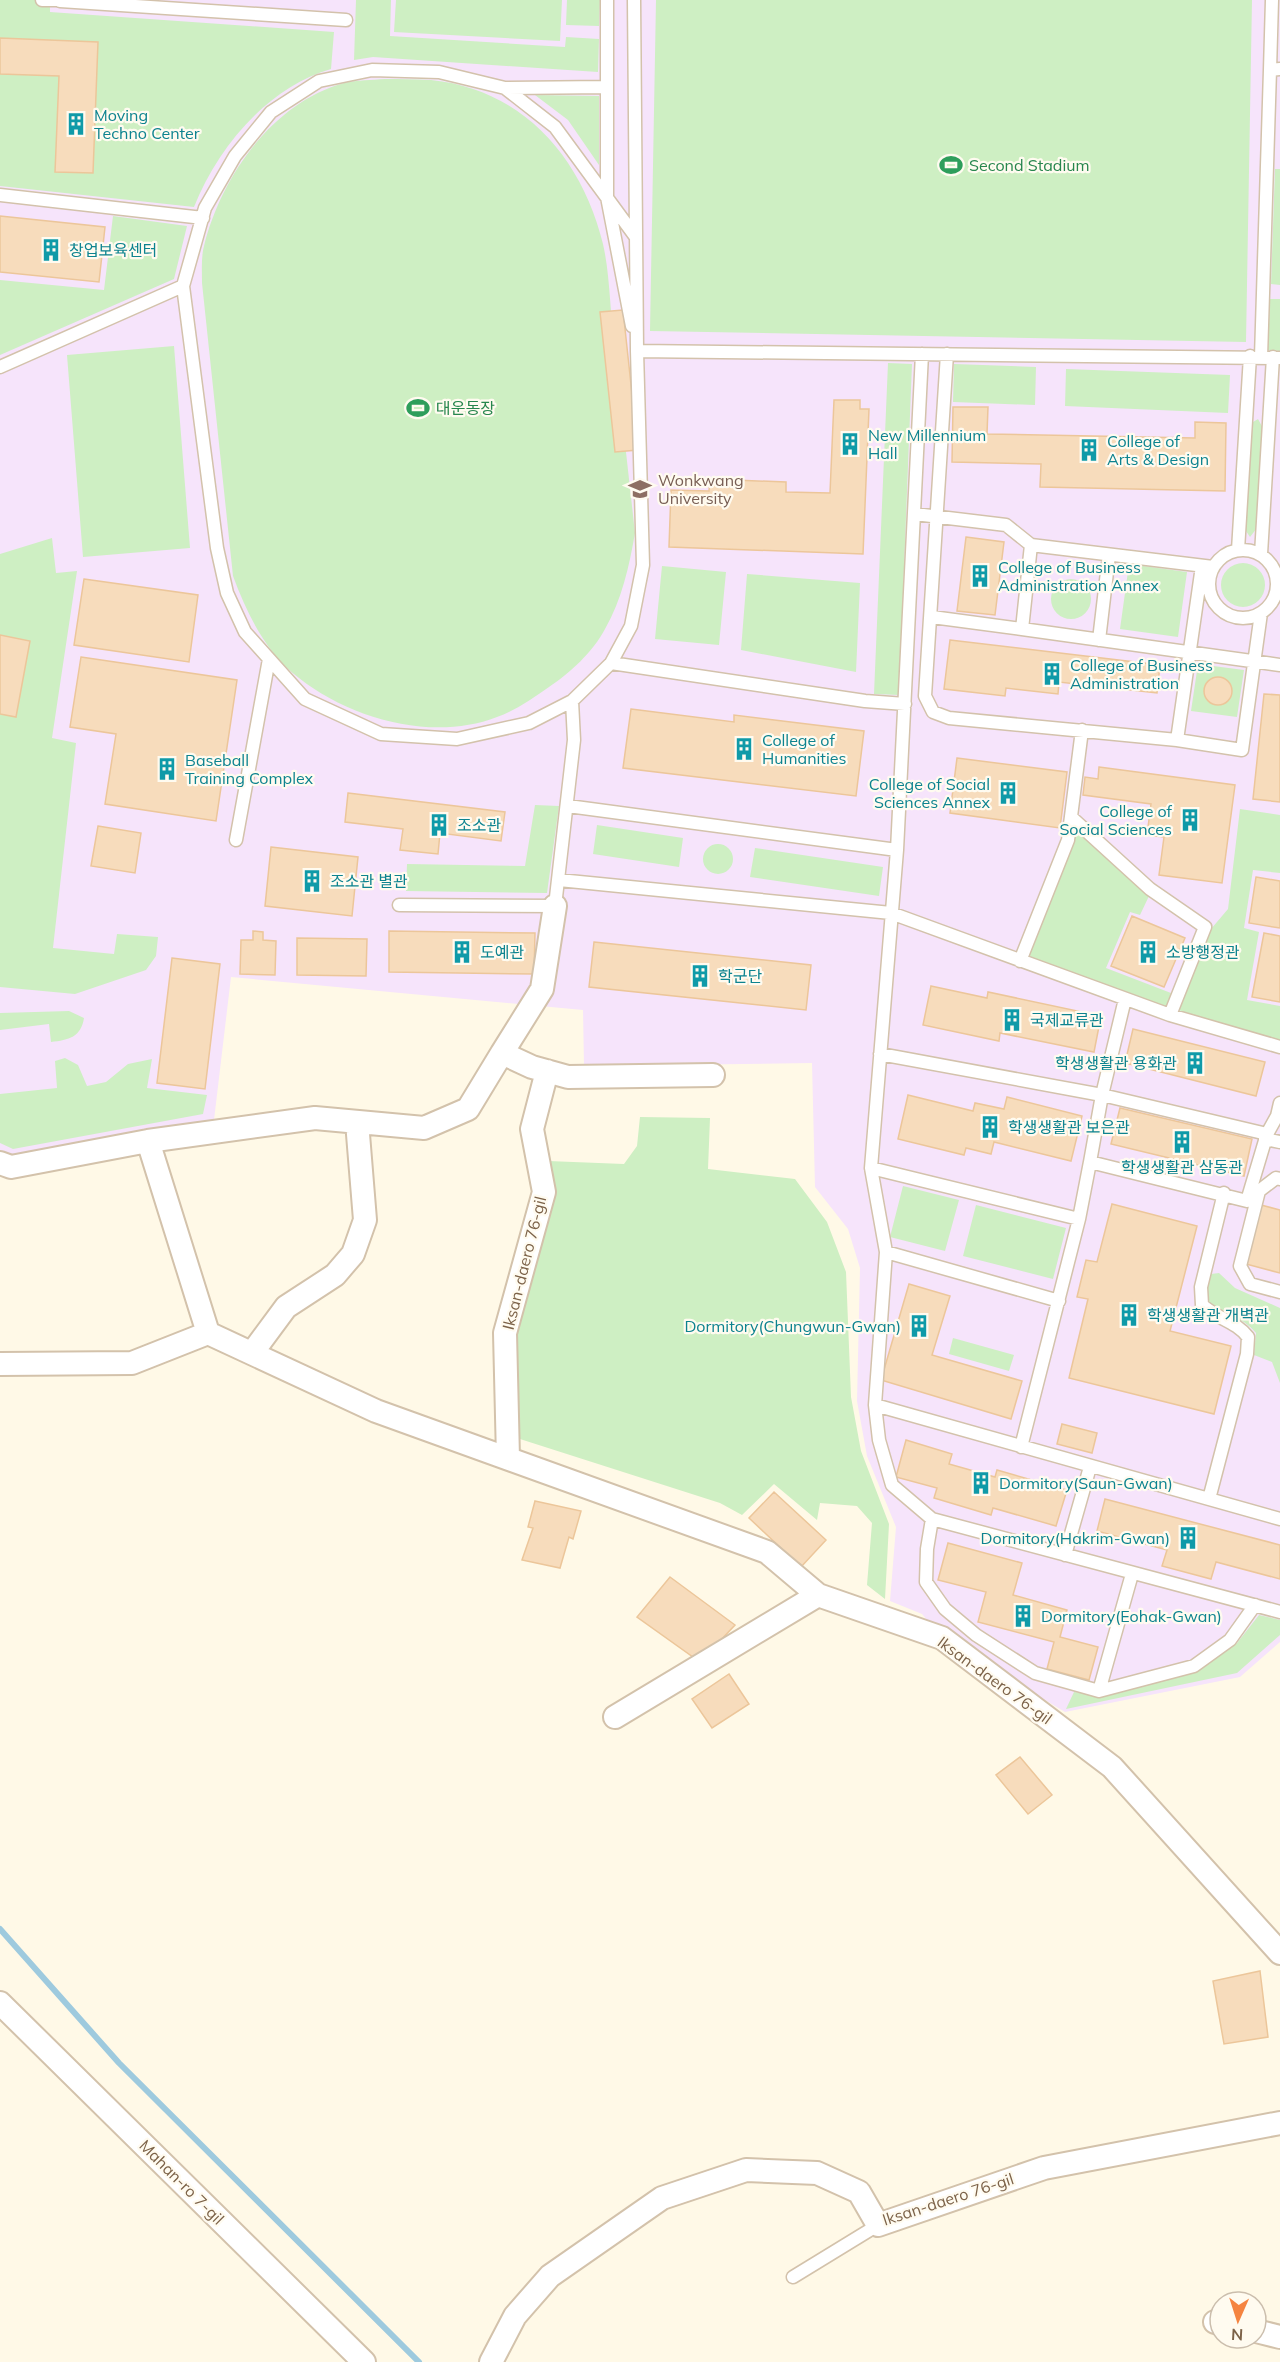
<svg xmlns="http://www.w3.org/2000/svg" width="1280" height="2362" viewBox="0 0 1280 2362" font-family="Mulish,'Noto Sans KR',sans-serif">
<rect width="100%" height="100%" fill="#fff9e7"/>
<path fill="#f6e4fb" d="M0 0H1280V1642L1240 1677 1065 1712 942 1638 922 1614 890 1601 896 1527 867 1456 857 1401 860 1268 848 1229 815 1187 812 1063 584 1066 583 1010 231 977 214 1120 9 1156 0 1153Z"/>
<path fill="#ceefc3" d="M0 0H50V12L334 32 331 69C268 87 218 147 194 207L0 186Z
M356 0H391L390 36 565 47 566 37 599 39 598 72 373 57 354 60Z
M396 0H562L560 41 394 32Z
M567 0H600L599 26 566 25Z
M656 0H1252L1246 342 650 331Z
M385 79C401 79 416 79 431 80 523 89 582 158 603 244 610 275 610 311 614 343 621 407 628 470 635 533 629 567 622 599 605 629 593 652 570 673 549 687 532 699 516 710 497 717 433 742 351 719 299 678 266 653 247 614 233 576L202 283C202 271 201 257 204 246 221 177 272 103 344 83 357 80 372 80 385 79Z
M535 95 599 96V165L568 120Z
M1275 169H1280V285L1271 284Z
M113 216 187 226 174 279 0 355V280L104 290Z
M1270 299H1280V351L1268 350Z
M174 346 190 548 83 557 67 355Z
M888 363 912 364 899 695 874 694Z
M954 364 1036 367 1035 405 953 402Z
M1066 369 1230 375 1228 413 1065 406Z
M1258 419 1264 430 1257 528 1250 537 1244 528 1250 429 1253 422Z
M52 538 56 573 77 571 52 738 76 743 53 948 114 954 117 934 158 937 156 956 146 970 75 994 0 987V554Z
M1221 585a22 22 0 1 1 44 0a22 22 0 1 1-44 0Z
M1129 564 1187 572 1178 637 1120 629Z
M662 566 726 572 719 645 655 639Z
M747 574 860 583 856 672 741 650Z
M1051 599a20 20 0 1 1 40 0a20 20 0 1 1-40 0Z
M1198 664 1244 670 1237 717 1191 711Z
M535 805 559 806 547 893 406 891 407 864 525 866Z
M1240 809 1280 815V873L1253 870 1244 928 1259 932 1247 1000 1280 1006V1041L1178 1010 1211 929 1228 909Z
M597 825 683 838 679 867 593 854Z
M1074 828 1149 896 1140 915 1130 912 1106 968 1171 993 1166 1008 1028 957 1073 843Z
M703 859a15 15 0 1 1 30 0a15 15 0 1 1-30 0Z
M755 848 883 867 879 896 750 877Z
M69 1011 84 1018C81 1037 69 1040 51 1042L49 1024 0 1030V1013Z
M65 1058 78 1065 87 1086 106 1082 128 1064 152 1059 147 1088 207 1095 203 1114 13 1149 0 1143V1094L57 1088 55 1061Z
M640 1117 710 1118 708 1169 795 1179 827 1222 846 1272 851 1397 861 1451 889 1524 885 1599 867 1585 872 1523 857 1506 820 1503 817 1520 774 1484 742 1515 720 1503 520 1439 514 1338 556 1194 548 1161 624 1164 637 1146Z
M903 1186 959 1200 945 1251 890 1237Z
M976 1205 1066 1228 1053 1279 963 1256Z
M1219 1273 1235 1288 1280 1308V1383L1272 1362 1254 1355 1256 1333C1241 1315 1225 1316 1209 1302L1207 1286 1211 1274Z
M953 1338 1014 1355 1009 1371 949 1354Z
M1259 1615 1280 1620V1635L1237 1673 1066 1709 1074 1692 1102 1695 1200 1670 1237 1643Z"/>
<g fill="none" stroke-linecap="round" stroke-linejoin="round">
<path stroke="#9ecade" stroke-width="6" d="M0 1929 119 2063 419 2362"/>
</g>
<path fill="#f7dcbc" stroke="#ecc69a" stroke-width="1.5" d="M0 38 98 42 93 173 55 172 59 76 0 74Z
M0 216 105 227 99 282 0 272Z
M623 310 638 450 615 452 600 312Z
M834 400H860V409H869L863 554 669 547 671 490 709 491 710 479 786 482V492L830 493Z
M953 407H988L987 434 1195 438V422L1226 423 1225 491 1040 487 1041 464 952 462Z
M966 537 1004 542 995 615 957 611Z
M84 579 198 595 189 662 74 645Z
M0 635 30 641 16 717 0 714Z
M950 640 1160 665 1157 693 1059 682 1058 694 1006 688 1005 696 944 689Z
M81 657 237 680 216 821 105 804 116 734 70 727Z
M1204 691a14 14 0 1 1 28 0a14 14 0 1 1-28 0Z
M1264 694 1280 695V802L1253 799Z
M631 709 734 722V715L864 731 856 796 623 768Z
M957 758 1067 772 1060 828 950 813Z
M1099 767 1235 785 1222 883 1159 875 1164 837 1147 835 1151 804 1083 795 1085 777 1098 779Z
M348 793 505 812 501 841 440 833 438 854 400 850 403 829 345 822Z
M98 826 141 833 135 873 91 866Z
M271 847 358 857 352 916 265 906Z
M1256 877 1280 881V928L1249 923Z
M1132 916 1185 938 1164 987 1111 966Z
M253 931 263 932V940L276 941 275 975 240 974 241 940H253Z
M389 931 535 933 534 974 389 972Z
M1264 933 1280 936V1002L1252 997Z
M297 938 367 939 366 976 297 975Z
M594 942 811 965 806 1010 589 987Z
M172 958 220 964 205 1089 157 1083Z
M931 986 987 998 988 992 1101 1016 1094 1052 1000 1033 999 1041 923 1025Z
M1133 1029 1265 1062 1256 1096 1125 1063Z
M908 1095 973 1111 975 1103 1004 1109 1007 1097 1082 1116 1071 1161 994 1142 991 1154 966 1148 964 1155 898 1139Z
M1120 1108 1252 1139 1244 1176 1111 1144Z
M1112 1204 1197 1226 1170 1331 1231 1346 1214 1414 1069 1378 1088 1299 1077 1297 1086 1260 1097 1262Z
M1261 1205 1280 1210V1273L1246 1264Z
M909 1284 950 1296 932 1355 1022 1381 1011 1419 881 1380Z
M1062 1424 1097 1433 1092 1453 1057 1444Z
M906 1440 952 1454 949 1464 995 1477 997 1470 1067 1490 1056 1526 993 1508 991 1515 934 1498 937 1488 896 1477Z
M774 1492 826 1540 801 1567 749 1518Z
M1105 1499 1280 1545V1579L1216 1562 1211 1579 1162 1566 1167 1550 1097 1531Z
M535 1501 581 1511 573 1539 569 1537 560 1568 522 1560 533 1528 528 1527Z
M948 1543 1022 1563 1013 1595 1067 1610 1060 1637 1098 1647 1089 1680 1047 1669 1054 1642 978 1622 986 1592 938 1580Z
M670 1577 735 1625 700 1662 637 1617Z
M729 1674 749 1704 712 1728 692 1699Z
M1020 1757 1052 1795 1028 1814 996 1775Z
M1260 1971 1268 2037 1224 2044 1213 1981Z"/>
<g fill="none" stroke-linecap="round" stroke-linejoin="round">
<g stroke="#d3c2ab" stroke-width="15">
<path id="service" d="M42 0H60
M607 0V197L632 326
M634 0 637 351 643 565 631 626 611 663 572 701 529 723 457 739 381 734 305 699 245 632 227 593 217 548 183 286 205 208 235 156 271 112 319 81 372 70 439 72 505 88 555 127 635 236
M60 1 346 20
M1270 70 1272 0
M505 88 606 87
M0 195 203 218
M637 351 1280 358
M922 354 897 850 871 1168 886 1252 875 1405 879 1440 892 1485 932 1519 1280 1612
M947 354 925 696 933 712 949 718 1177 740 1242 750 1261 613
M1261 357 1270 70 1280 69
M0 367 183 286
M915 514 1006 525 1031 545 1022 629 1280 665
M1031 545 1213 567
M1209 584a34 34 0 1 1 68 0a34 34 0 1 1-68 0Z
M1238 550 1250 356
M1261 554 1273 357
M932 617 1022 629
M1099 640 1109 555
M611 663 865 701 905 704
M1177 740 1202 566
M568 806 897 850
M1071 817 1150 889 1205 927 1170 1015
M236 840 269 659
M559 880 891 913 1170 1015 1280 1047
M399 905 555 906 574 740 572 701
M1020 961 1068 840 1082 730
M880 1054 1102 1095 1267 1134 1247 1201 1090 1162 1079 1219 1021 1447
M1267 1134 1277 1116 1280 1103
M1265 1139 1280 1142
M1090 1162 1102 1095 1125 999
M871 1168 1079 1219
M1280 1179 1276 1178 1259 1191 1240 1266 1250 1284 1280 1292
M886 1252 1059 1301
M875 1405 1280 1519
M1209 1499 1247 1354 1248 1337C1236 1321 1217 1319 1202 1305L1201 1287 1224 1193
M932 1519 927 1549 926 1582 945 1609 976 1635 1035 1673 1099 1691 1194 1666 1230 1640 1255 1605
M1065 1555 1090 1467
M1099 1691 1132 1574
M793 2277 878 2225"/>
</g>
<g stroke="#d3c2ab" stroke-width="26">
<path id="minor" d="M502 1053 542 989 555 906
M148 1141 208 1333 376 1411 767 1552 818 1595 942 1638 1112 1767 1280 1953
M0 1163 11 1167 148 1141 315 1118 424 1128 468 1109 502 1053 532 1067 568 1077 713 1075
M252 1353 286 1307 335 1275 353 1254 365 1220 357 1122
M0 1364 132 1363 208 1333
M508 1458 505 1333 544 1192 532 1129 547 1071
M615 1717 818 1595
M0 2003 364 2362
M1215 2322 1220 2323
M1256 2331 1280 2337
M491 2362 515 2316 550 2276 662 2198 746 2170 817 2173 859 2192 878 2225 1044 2168 1280 2123"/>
</g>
<use href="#service" stroke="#fff" stroke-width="12"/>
<use href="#minor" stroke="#fff" stroke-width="22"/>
</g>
<defs>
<g id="building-bare" transform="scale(1.8)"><path d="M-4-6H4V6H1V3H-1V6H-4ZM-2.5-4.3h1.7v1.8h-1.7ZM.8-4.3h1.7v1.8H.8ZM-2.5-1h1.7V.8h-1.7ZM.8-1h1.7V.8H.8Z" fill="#0f9aa8" stroke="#fffbf0" stroke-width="2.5" paint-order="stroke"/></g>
<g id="stadium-bare" transform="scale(1.8)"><path d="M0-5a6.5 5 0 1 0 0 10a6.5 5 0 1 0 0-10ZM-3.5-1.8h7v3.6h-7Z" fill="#2e9e5b" stroke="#fffbf0" stroke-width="2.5" paint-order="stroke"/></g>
<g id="university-bare" transform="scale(1.8)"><path d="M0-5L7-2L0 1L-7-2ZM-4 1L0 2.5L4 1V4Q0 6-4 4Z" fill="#8d6e63" stroke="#fffbf0" stroke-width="2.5" paint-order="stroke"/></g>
</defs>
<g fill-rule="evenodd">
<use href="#building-bare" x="76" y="124"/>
<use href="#stadium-bare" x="951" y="165"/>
<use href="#building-bare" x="51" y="250"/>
<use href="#stadium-bare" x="418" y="408"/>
<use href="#building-bare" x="850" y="444"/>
<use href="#building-bare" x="1089" y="450"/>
<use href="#university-bare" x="640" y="489"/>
<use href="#building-bare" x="980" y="576"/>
<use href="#building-bare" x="1052" y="674"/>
<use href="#building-bare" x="744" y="749"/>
<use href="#building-bare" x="167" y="769"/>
<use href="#building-bare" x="1008" y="793"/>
<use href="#building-bare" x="1190" y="820"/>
<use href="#building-bare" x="439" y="825"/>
<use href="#building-bare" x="312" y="881"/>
<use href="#building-bare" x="462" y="952"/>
<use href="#building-bare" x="1148" y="952"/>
<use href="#building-bare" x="700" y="976"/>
<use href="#building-bare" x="1012" y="1020"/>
<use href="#building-bare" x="1195" y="1063"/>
<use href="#building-bare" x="990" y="1127"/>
<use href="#building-bare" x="1182" y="1142"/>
<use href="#building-bare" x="1129" y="1315"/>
<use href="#building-bare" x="919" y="1326"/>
<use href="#building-bare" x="981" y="1483"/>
<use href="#building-bare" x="1188" y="1538"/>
<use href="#building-bare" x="1023" y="1616"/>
</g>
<g text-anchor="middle" stroke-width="4.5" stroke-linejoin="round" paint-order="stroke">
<g font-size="16" fill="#0d838f" stroke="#fffbf0" text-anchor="start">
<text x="94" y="121">Moving<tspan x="94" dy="18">Techno Center</tspan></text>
<text x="69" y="256">창업보육센터</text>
<text x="868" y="441">New Millennium<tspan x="868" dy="18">Hall</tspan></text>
<text x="1107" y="447">College of<tspan x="1107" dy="18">Arts &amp; Design</tspan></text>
<text x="998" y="573">College of Business<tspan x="998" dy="18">Administration Annex</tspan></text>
<text x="1070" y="671">College of Business<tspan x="1070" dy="18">Administration</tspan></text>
<text x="762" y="746">College of<tspan x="762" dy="18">Humanities</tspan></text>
<text x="185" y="766">Baseball<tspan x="185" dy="18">Training Complex</tspan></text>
<text x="990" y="790" text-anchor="end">College of Social<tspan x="990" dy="18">Sciences Annex</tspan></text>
<text x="1172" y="817" text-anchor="end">College of<tspan x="1172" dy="18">Social Sciences</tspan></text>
<text x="457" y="831">조소관</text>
<text x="330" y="887">조소관 별관</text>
<text x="480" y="958">도예관</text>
<text x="1166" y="958">소방행정관</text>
<text x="718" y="982">학군단</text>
<text x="1030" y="1026">국제교류관</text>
<text x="1177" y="1069" text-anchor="end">학생생활관 용화관</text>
<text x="1008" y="1133">학생생활관 보은관</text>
<text x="1182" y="1173" text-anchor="middle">학생생활관 삼동관</text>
<text x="1147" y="1321">학생생활관 개벽관</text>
<text x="901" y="1332" text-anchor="end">Dormitory(Chungwun-Gwan)</text>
<text x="999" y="1489">Dormitory(Saun-Gwan)</text>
<text x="1170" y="1544" text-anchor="end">Dormitory(Hakrim-Gwan)</text>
<text x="1041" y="1622">Dormitory(Eohak-Gwan)</text>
</g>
<g font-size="16" fill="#27864d" stroke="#fffbf0" text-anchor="start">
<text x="969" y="171">Second Stadium</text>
<text x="436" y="414">대운동장</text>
</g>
<g font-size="16" fill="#785e54" stroke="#fffbf0" text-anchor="start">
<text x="658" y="486">Wonkwang<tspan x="658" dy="18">University</tspan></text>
</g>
<g font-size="16" fill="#7c6248" stroke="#fffbf0">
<text transform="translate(524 1263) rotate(-76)" y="6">Iksan-daero 76-gil</text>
<text transform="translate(995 1680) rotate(36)" y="6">Iksan-daero 76-gil</text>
<text transform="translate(182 2182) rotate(45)" y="6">Mahan-ro 7-gil</text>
<text transform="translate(948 2199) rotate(-18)" y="6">Iksan-daero 76-gil</text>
</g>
</g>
<g transform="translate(1238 2320) rotate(183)"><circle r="28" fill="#fffbf0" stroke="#cbbead" stroke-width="1.5"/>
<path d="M0-4.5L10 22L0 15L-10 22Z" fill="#f58440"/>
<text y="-9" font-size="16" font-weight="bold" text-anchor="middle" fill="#7c6248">N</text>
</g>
</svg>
